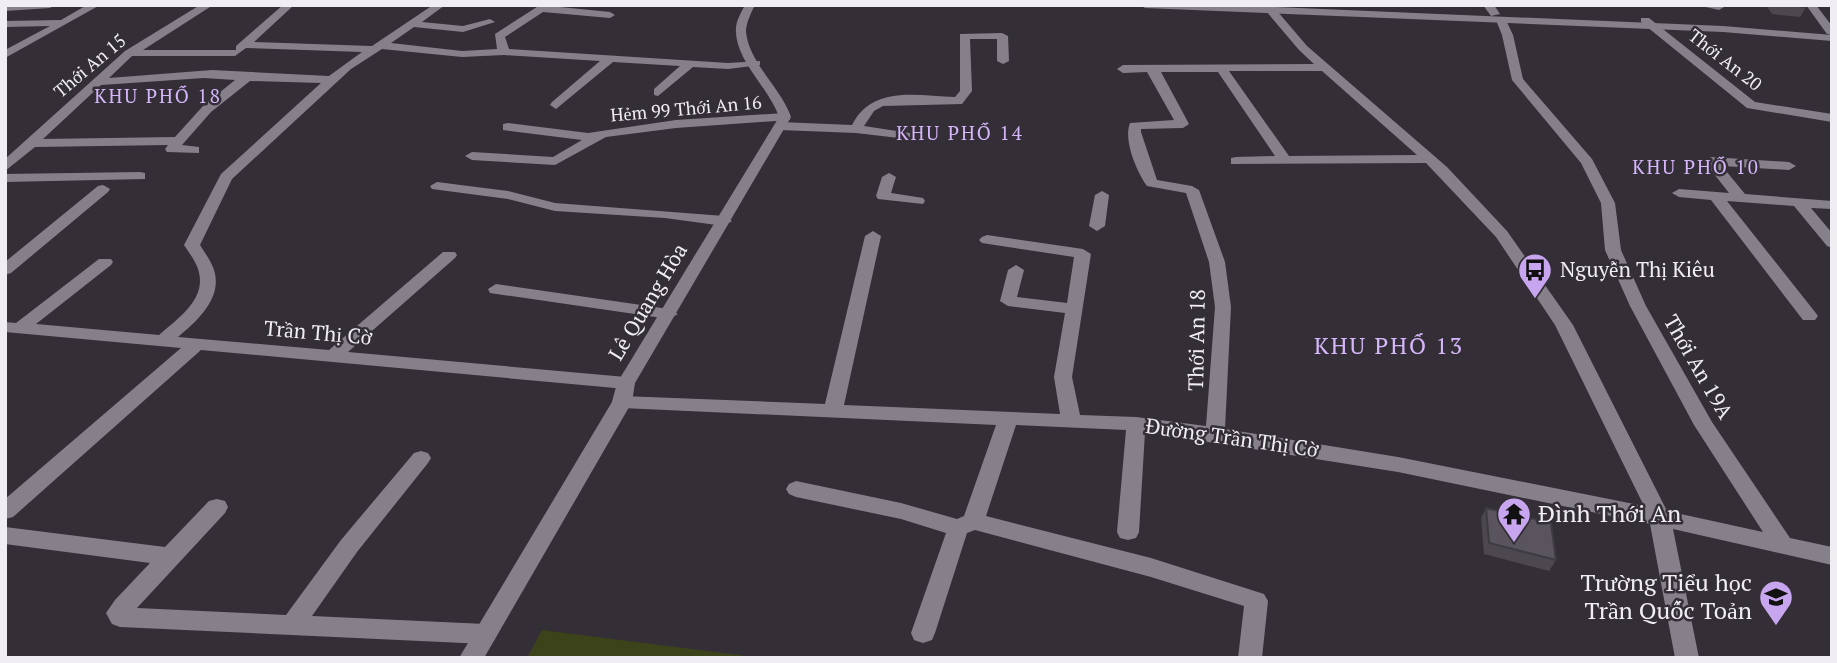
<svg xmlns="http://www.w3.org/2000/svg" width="1837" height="663" viewBox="0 0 1837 663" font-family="'PT Serif',serif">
<rect width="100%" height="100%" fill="#342f37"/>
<path fill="#3c4219" d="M542 630 762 658H527Z"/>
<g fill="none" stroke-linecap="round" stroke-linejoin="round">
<path fill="#86808a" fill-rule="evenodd" d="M87 5H100L5 58V50L50 26 5 27V21L61 20Z
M200 5H213L143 50H236V46L283 5H294L254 42 372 46 433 5H445L422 22 463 26 490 19 495 22 463 32 414 27 391 43 462 51 497 49 495 34 540 5 610 12 615 15 610 18 543 12 505 37 509 49 728 63 760 61V65L728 69 693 67 658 96 654 95V89L680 66 613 62 556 109 550 105 552 102 600 61 504 55 462 57 382 49 351 69 232 179 200 245C205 253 211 261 214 270 223 298 197 321 178 337L329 350 443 252H455L457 255 455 258 348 352 626 377 633 379 635 383 633 387 626 389 201 350 13 517 5 519V499L181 348 5 332V322L16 323 99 259H111L113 262 111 265 36 324 159 335C178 318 208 299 198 269 195 260 189 253 184 245L221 174 321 83 250 81 211 112 182 145 199 147V153L167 152 165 149 168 145 35 147 5 171V159L125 51ZM246 48 362 52 329 76 212 70 109 78 132 56H235ZM204 78 235 80 203 106 175 137 43 139 101 85Z
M1261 5H1272L1307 46 1447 167 1507 231 1573 325 1667 511 1763 532 1694 425 1630 306 1605 250 1601 203 1581 163 1512 80 1502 35 1496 20 1505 18 1513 35 1523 79 1592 159 1615 203 1621 250 1646 306 1712 422 1790 538 1832 547V565L1673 529 1699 658H1675L1650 524 1398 472 1145 432 1139 532 1136 538 1128 540 1120 538 1117 532 1126 430 1016 425 986 516 1151 558 1264 594 1268 601 1262 658H1238L1244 606 1151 577 975 530 967 533 935 633 932 640 923 643 914 640 911 633 946 533 901 519 796 497 789 494 786 489 789 484 796 481 901 503 957 519 964 516 996 425 622 408 615 407 612 402 615 397 622 396 825 404 865 236 873 231 881 236 844 405 1060 414 1054 377 1065 313 1008 306 1000 301 1008 270 1016 265 1024 270 1017 297 1067 303 1074 257 982 243 979 240 982 237 987 235 1083 249 1091 254 1072 377 1080 415 1136 417 1206 426 1215 307 1209 262 1186 193 1147 186C1137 172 1123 140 1130 123L1174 120 1147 72 1123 73 1117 69 1123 65 1314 64 1299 50ZM1229 71H1322L1417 155 1289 156ZM1161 72H1218L1275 156 1236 157 1231 158V164L1426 163 1496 237 1555 325 1644 506 1398 457 1225 429 1231 307 1225 262 1199 190 1192 186 1157 180 1141 132V129L1183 128 1189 124Z
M1483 5H1494L1500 14 1491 16Z
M1697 5H1723L1724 7 1719 10Z
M1806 5H1816L1832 26V35L1827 34Z
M1641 18H1649L1755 102 1832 114V122L1747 108 1641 22Z
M1002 33 1008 36 1009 61 1003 64 997 61V39H970L972 91 962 104 883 106 874 111 864 126 916 134V140L856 133 780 130 774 126 780 122 852 125C873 85 916 96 955 97L960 91V34Z
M785 113 790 114V120L676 128 606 137 555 165 472 160 465 156 472 152 553 157 582 140 503 130V124L508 123 588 133 676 120Z
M1711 157 1789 162 1796 166 1789 170 1722 166 1745 194 1832 201V209L1811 208 1832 233V248L1827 246 1794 206 1727 201 1815 312 1818 316 1815 320H1803L1711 200 1679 197 1672 193 1679 189 1729 193 1704 161Z
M140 172 145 173V179L5 182V174Z
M889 173 896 177 891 193 923 198 925 201 923 204 878 199 876 196 882 177Z
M437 182 508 191 555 203 724 216 732 221 724 226 665 218 555 211 508 199 432 189 430 186Z
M103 185 110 189 108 192 11 273 5 275V262L98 186Z
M1102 191 1109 195 1105 226 1097 231 1089 226 1095 195Z
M496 284 669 309 678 314 669 319 490 293 488 289Z
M421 451 428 453 431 458 428 463 357 552 312 616 485 624 494 627 497 634 494 641 485 644 120 627 112 624 106 613 115 600 150 563 5 544V527L165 547 209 501 217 499 225 501 228 507 225 513 137 608 286 615 341 540 414 453Z"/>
<path fill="#86808a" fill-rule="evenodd" d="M5 5H55L50 8 5 11Z
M745 5H755C751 13 746 23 746 32 749 63 781 88 791 117L635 383 632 402 484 658H459L612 402 617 383 779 117C769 88 737 62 736 32 735 22 741 13 745 5Z
M1140 5H1226L1723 26 1832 35V41L1723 32 1145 8Z"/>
</g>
<path fill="#4d4850" d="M1766 5H1804L1806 7 1800 17 1772 14Z
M1486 508 1556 560 1549 571 1484 554 1481 518Z"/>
<path fill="#59545d" stroke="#3e3b41" stroke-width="2" d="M1788 5H1804L1806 7Z
M1486 508 1551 523 1556 560 1489 543Z"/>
<defs>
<g id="bus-pin" transform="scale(1.75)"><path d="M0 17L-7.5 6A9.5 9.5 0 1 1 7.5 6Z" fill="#c8a6ef" stroke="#342f37"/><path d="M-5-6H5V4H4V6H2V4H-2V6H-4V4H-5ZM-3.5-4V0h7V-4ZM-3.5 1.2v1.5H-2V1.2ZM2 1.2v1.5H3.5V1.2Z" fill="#111"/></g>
<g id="temple-pin" transform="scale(1.75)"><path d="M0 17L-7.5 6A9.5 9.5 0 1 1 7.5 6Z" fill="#c8a6ef" stroke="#342f37"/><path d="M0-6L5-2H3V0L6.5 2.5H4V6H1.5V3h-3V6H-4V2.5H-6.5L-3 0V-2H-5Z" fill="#111"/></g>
<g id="school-pin" transform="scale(1.75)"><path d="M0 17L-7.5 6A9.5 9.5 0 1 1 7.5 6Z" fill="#c8a6ef" stroke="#342f37"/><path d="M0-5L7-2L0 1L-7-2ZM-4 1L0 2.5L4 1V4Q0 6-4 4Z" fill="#111"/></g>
</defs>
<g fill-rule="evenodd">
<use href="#bus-pin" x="1535" y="270"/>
<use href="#temple-pin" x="1514" y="514"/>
<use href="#school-pin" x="1776" y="597"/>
</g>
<g text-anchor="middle" stroke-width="5" stroke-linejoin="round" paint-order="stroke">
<g font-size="18" fill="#f1eef3" stroke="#342f37">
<text transform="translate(1725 60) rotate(38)" y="6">Thới An 20</text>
<text transform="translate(90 66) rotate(-40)" y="6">Thới An 15</text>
<text transform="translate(686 109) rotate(-5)" y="6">Hẻm 99 Thới An 16</text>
</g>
<g font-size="19" letter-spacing="2" fill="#d6b6fb" stroke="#342f37">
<text x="158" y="103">KHU PHỐ 18</text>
<text x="960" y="140">KHU PHỐ 14</text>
<text x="1696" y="174">KHU PHỐ 10</text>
</g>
<g font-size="21" fill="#f1eef3" stroke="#342f37" text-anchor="start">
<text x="1560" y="277">Nguyễn Thị Kiêu</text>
</g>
<g font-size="21" fill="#f1eef3" stroke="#342f37">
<text transform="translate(648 302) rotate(-59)" y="7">Lê Quang Hòa</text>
<text transform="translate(318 333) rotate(5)" y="7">Trần Thị Cờ</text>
<text transform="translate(1197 340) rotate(-89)" y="7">Thới An 18</text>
<text transform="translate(1698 367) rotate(60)" y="7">Thới An 19A</text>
<text transform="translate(1232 438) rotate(8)" y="7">Đường Trần Thị Cờ</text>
</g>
<g font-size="23" letter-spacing="2" fill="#d6b6fb" stroke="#342f37">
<text x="1389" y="354">KHU PHỐ 13</text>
</g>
<g font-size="24" fill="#f1eef3" stroke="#342f37" text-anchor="start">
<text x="1538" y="522">Đình Thới An</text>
<text x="1752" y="591" text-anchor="end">Trường Tiểu học<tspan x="1752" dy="28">Trần Quốc Toản</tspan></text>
</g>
</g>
<rect width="1837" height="663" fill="none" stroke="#f1eef3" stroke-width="14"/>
</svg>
